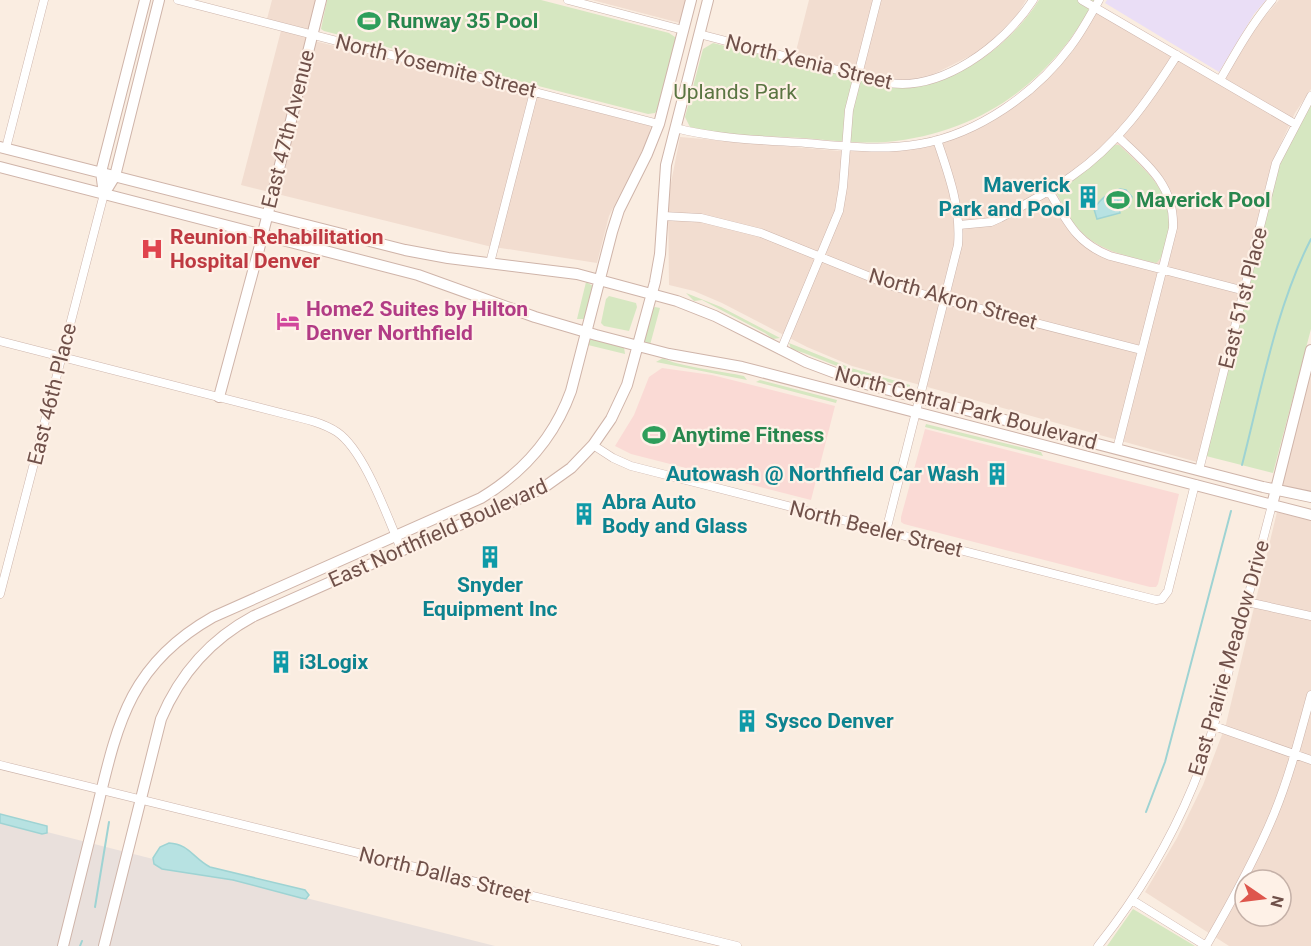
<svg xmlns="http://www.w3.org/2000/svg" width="1311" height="946" viewBox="0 0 1311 946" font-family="Roboto,sans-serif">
<rect width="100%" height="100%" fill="#faede1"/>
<path fill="#f2ddd0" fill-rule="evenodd" d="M272 0H317L307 39 651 126 646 143 609 216 597 263 488 246 241 185 283 23 267 19Z
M592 0H686L680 23Z
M809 0H1026L1017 15 982 50 932 75 900 81 795 55Z
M1279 0H1311V89L1295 113 1274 158 1197 462 852 366 807 347 722 303 694 291 669 285 668 198 680 137 840 151 886 152 934 145 986 125 1035 90 1072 52 1097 12 1220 84 1260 22Z
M1311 364V492L1280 485Z
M1277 512 1311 521V946H1229L1145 892 1177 838 1203 785 1226 724ZM1245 880H1281V916H1245Z"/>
<path fill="#fadad5" d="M662 368 712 375 835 406 811 500 631 454 615 446 634 415 649 377Z
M925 429 1179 494 1158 584 1156 587H1150L904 524 901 522V517Z"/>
<path fill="#e9e0dc" d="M0 820 495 946H0Z"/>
<path fill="#eadef6" d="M1107 0H1266L1254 14 1219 72 1105 3Z"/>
<path fill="#d6e7c1" d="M327 0H541L669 33 675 37 676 43 659 107 655 113 648 114 324 31 321 29Z
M1039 0H1095C1050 83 980 133 886 142 859 144 830 140 803 138 765 136 727 136 690 127L685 117 703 49 713 43 897 88C954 87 1008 48 1039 0Z
M1311 100V329L1273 473 1206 456 1279 162Z
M1113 145H1119C1148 173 1177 194 1167 238 1164 247 1164 257 1156 263 1127 256 1096 251 1076 226 1068 217 1063 204 1057 194L1058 189 1083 173Z
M586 282 593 286 585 319H577Z
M686 293 721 307 780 338 773 339 765 333 702 300 694 301Z
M609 296 636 303 637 307 629 331 604 326 601 323 606 299Z
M655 307 660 308 650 345 644 341 652 309Z
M593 339 624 347 625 354 588 345 589 340Z
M789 343 851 368 910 385V388L852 372 804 353 791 349Z
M663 358C672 365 726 372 744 376L747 380 656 362Z
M760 380 837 400 836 403 756 382Z
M926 424 1041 452 1043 456 925 427Z
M1133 909 1195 946H1107Z"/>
<path fill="#b7e2e2" stroke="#9ed3d3" stroke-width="1.5" d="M1120 189 1126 190 1132 197 1129 207 1118 201 1120 213 1097 219 1094 209C1101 198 1108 193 1120 189Z
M0 814 47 826V833L42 834 0 823Z
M169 843C189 844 193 858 210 867L305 890 309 895 306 899 301 898 233 880 162 869 154 864 153 858 160 847Z"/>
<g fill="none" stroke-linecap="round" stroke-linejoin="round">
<path stroke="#9ed3d3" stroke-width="2" d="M1242 465C1261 391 1276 307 1311 239
M1146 812 1165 762 1231 511
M95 907 109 822
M80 946 82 941"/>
<g stroke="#cdb5ac" stroke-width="9">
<path id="street" d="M178 0 659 124
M568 0 683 30
M1082 0 1295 124
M699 34 884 82C940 94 1004 45 1033 0
M1220 80C1236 52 1251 25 1272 0
M675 128C718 139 762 140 806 143 844 146 882 151 920 144 978 134 1036 93 1070 47 1081 33 1090 16 1099 0
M6 148 44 0
M1049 191C1067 221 1076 243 1110 256L1245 291
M663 216 701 218 761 233 895 287 1141 350
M959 225 991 222 1000 218C1024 205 1049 192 1072 176 1117 145 1148 101 1177 55
M490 263 534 92
M0 341 289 415C306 419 323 423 337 432 365 451 388 519 402 551
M781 350 839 211 843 187 849 110 877 0
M593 445 613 458 631 466 1156 600 1162 599 1168 591 1195 484
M1117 449 1173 228C1175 185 1146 163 1117 136
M1199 470 1276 163 1311 96
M886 531 958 245C961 208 949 175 937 140
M0 594 104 194
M1247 602 1311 616
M1214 726 1311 760
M0 765 737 946
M1132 900 1206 946
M1098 946C1137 897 1169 844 1193 786 1211 742 1222 696 1234 651 1247 602 1259 554 1272 505
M1206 946C1231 903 1255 860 1274 814 1290 775 1300 735 1311 695"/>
</g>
<g stroke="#cfb4a9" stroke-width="12">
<path id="secondary" d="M0 147 405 250 448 258 577 274 677 301 715 316 806 362 862 383 1263 487 1311 497
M0 167 418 275 535 317 596 335 669 354 742 367 1311 515
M104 194 115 176 159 0
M104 194 101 172 145 0
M219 397 259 249 321 0
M1272 505 1311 350
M63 946C74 902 85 857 96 813 117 726 128 665 213 617L481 498C524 472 554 438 571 391L612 232 619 210 647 154 659 124 691 0
M104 946 161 719C180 674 211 639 254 616L543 488 571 468 593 445 611 419 627 385 655 282 660 254 666 165 708 0"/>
</g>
<use href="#street" stroke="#fff" stroke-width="8"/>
<use href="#secondary" stroke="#fff" stroke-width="10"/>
</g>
<defs>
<g id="stadium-bare" transform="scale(1.8)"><path d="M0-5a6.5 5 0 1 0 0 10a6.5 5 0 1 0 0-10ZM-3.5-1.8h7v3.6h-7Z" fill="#2e9e5b" stroke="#fef1e7" stroke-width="2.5" paint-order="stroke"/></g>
<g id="building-bare" transform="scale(1.8)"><path d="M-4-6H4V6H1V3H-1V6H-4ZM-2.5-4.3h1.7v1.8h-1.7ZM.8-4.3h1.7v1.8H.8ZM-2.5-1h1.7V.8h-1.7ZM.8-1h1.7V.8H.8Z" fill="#0f9aa8" stroke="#fef1e7" stroke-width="2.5" paint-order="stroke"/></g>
<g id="hospital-bare" transform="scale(1.8)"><path d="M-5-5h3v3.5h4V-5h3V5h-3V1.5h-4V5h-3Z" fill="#e0444e" stroke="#fef1e7" stroke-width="2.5" paint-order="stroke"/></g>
<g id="hotel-bare" transform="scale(1.8)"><path d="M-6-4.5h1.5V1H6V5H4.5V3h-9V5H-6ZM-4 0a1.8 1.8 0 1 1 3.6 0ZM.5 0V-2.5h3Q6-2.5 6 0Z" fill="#d1479c" stroke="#fef1e7" stroke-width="2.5" paint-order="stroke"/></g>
</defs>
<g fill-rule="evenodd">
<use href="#stadium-bare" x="369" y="21"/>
<use href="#building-bare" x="1088" y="197"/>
<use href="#stadium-bare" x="1118" y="200"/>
<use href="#hospital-bare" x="152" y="249"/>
<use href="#hotel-bare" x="288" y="321"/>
<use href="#stadium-bare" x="654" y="435"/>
<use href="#building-bare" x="997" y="474"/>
<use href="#building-bare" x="584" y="514"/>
<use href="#building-bare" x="490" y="557"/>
<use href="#building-bare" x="281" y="662"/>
<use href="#building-bare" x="747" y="721"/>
</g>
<g text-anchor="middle" stroke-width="4.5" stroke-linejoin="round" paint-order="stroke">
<g font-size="21" font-weight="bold" fill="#27864d" stroke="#fef1e7" text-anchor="start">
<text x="387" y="28">Runway 35 Pool</text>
<text x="1136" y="207">Maverick Pool</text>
<text x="672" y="442">Anytime Fitness</text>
</g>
<g font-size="21" fill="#70514a" stroke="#fef1e7">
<text transform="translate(809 62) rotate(14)" y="7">North Xenia Street</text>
<text transform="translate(436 66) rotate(14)" y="7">North Yosemite Street</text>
<text transform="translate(288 129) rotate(-76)" y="7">East 47th Avenue</text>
<text transform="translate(1243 298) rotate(-76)" y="7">East 51st Place</text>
<text transform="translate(953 299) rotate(16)" y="7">North Akron Street</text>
<text transform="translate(52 394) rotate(-76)" y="7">East 46th Place</text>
<text transform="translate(966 408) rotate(15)" y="7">North Central Park Boulevard</text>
<text transform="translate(876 529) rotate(14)" y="7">North Beeler Street</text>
<text transform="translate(438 533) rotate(-24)" y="7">East Northfield Boulevard</text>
<text transform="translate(1229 658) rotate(-74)" y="7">East Prairie Meadow Drive</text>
<text transform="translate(445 875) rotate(14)" y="7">North Dallas Street</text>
</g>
<g font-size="21" fill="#5a7542" stroke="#fef1e7">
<text x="735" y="99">Uplands Park</text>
</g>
<g font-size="21" font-weight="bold" fill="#0d838f" stroke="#fef1e7" text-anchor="start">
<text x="1070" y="192" text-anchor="end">Maverick<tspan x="1070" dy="24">Park and Pool</tspan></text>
<text x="979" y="481" text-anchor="end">Autowash @ Northfield Car Wash</text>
<text x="602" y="509">Abra Auto<tspan x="602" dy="24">Body and Glass</tspan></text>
<text x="490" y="592" text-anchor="middle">Snyder<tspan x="490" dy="24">Equipment Inc</tspan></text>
<text x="299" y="669">i3Logix</text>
<text x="765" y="728">Sysco Denver</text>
</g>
<g font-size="21" font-weight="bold" fill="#be3a42" stroke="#fef1e7" text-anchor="start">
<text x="170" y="244">Reunion Rehabilitation<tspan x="170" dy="24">Hospital Denver</tspan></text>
</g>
<g font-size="21" font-weight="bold" fill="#b23c85" stroke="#fef1e7" text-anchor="start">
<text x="306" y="316">Home2 Suites by Hilton<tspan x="306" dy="24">Denver Northfield</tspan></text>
</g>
</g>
<g transform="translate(1263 898) rotate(104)"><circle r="28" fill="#fef1e7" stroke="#c5b1a8" stroke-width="1.5"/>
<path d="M0-4.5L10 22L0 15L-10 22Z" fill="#de564c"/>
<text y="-9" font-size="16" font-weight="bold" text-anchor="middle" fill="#70514a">N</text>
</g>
</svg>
